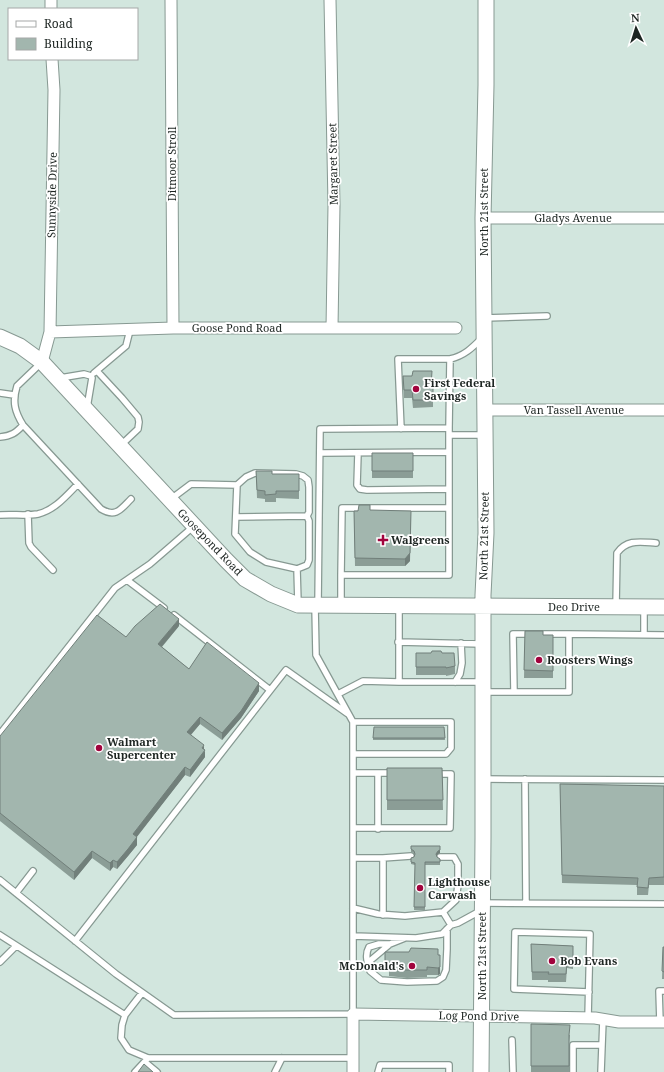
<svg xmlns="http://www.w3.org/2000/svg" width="664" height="1072" viewBox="0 0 664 1072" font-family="'Noto Serif',serif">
<rect width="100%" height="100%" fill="#d2e6de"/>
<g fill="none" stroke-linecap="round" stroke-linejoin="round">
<g stroke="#879992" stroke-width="8">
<path id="lane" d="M484 318 547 316
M41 363 17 386C12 402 15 412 23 425L101 509C116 518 121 509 131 499
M97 371 122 398 138 417 139 422 138 429 120 446
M94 373 126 346 130 330
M60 378 84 374 91 376 92 378 87 408
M0 393 14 395
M449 428 450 359
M401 429 398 359H450C464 356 472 348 482 338
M449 435V575H341L342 508H449
M0 437C11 436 16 433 23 425
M320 453 449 452
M358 453 357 485 360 489 367 490 449 489
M237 485 246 477 255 473 296 474 303 476 308 480 309 487V512L307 516
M171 499 191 484 237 485 235 534 250 552 266 562 297 569 298 603
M28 514 29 543 31 547 53 570
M0 515C12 514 27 516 38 514 55 510 67 495 78 484
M236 517 307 516 309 521V560L307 565 297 569
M341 575V605
M127 580 164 608
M318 605 320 429 449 428V435H484
M399 606V682H482
M616 606 617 553C627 539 640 542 656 543
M644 607V635
M174 615 270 690
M398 642 482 644
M455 682 460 674 462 663 461 643
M483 692H569V634L664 635
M514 692 513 634H569
M338 694 363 681 399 682
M0 734 115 588 150 564 194 526
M353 754H446L451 748V722H353
M353 773H393
M484 779 664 780
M525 779 526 903
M353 828H450L451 774H436
M378 829V773
M353 858H383V915
M383 858 411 856
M0 880 116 974 174 1015 353 1014V722L316 655 315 606
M16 893 33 871
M482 903 664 904
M353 908 378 914 405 916 443 912 456 900 458 885V864L454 857H440
M443 912 451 925
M0 935 125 1015
M353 936 416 938 442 934 451 925 458 923 480 911
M405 938 390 944 371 960 370 971 381 980 407 982 437 981 443 977 446 970 447 949V929
M75 941 286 670 348 714
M0 962 16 946
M369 968C367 961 365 954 369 947L379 944H390
M142 993 125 1015 122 1025 121 1038 129 1050 148 1058H353
M588 1018 590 934 515 932 514 989 589 992
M660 1022 659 991H664
M512 1040 513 1072
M145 1062 157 1072
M135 1072 148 1058
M275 1072 282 1058
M378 1072 380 1065H449V1072
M573 1072V1045H602
M601 1072 603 1020"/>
</g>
<g stroke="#879992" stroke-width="13">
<path id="street" d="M51 0V9
M171 0 173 328
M330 0 334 205 332 328
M483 218H664
M50 332 54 90 52 59
M42 362 50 332 173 328H456
M484 410H664
M353 1072V1014L595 1018 619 1022H664"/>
</g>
<g stroke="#879992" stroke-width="17">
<path id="secondary" d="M0 337 20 346 42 362 226 560 245 579 271 594 298 605 664 607
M481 1072 483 838V595L486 533 483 218 486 85V0"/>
</g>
<use href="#lane" stroke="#fff" stroke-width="5.5"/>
<use href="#street" stroke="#fff" stroke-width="11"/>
<use href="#secondary" stroke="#fff" stroke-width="15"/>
</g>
<path fill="#8b9d96" d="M403 376 433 387V407L413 408 412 398H404Z
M372 453H413V478H372Z
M256 471 272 474H299V499L276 498V502H265V499L257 498Z
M370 510 410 561 405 566H355L354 511Z
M179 626 162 647 189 669 259 691 241 718 222 740 200 724 191 735 204 749 205 757 190 777 185 775 136 837 137 845 128 856 117 869 113 867 110 871 92 858 74 880 0 821V736Z
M525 631 543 635H553V678H524Z
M416 653H442L455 666V674L446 676V675H416Z
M444 727 445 740H373V738Z
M387 768H442L443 810H387Z
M560 784 664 786V885H649L648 895H637V885L562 883Z
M411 846H440V853L438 854 436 856 437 857 440 859V865H425V910H414L415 865 411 864V858L414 857 415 855 414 853 411 852Z
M531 944 573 946V969L567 968 566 982H548V980H532Z
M663 947H664V979H662Z
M385 952 440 955V974L438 975H427V977L407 978 389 976V970H385Z
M531 1024 570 1035 569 1044V1072H531Z"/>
<path fill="#717f7a" d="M411 511 410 561 405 566V559Z
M179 619V626L158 651V644Z
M259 683V691L241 718 222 740V733Z
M200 717V724L187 739V732Z
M204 745V752L205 750V757L190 777V770Z
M185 767V775L133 842V834Z
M137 837V845L128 856 117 869V862Z
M440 850V853L438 854 436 857V854L438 851Z
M92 851V858L74 880V872Z
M113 860V867L110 871V863Z
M440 967V974L438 975V968Z"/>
<path fill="#a2b6ae" stroke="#717f7a" d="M413 371H432L431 387H433V400H413L412 390H404L403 376H412Z
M372 453H413V471H372Z
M256 471H272V474H299V491H276V494L265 495V491L257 490Z
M359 505H370V510L411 511 410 553 405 559 355 558 354 511H358Z
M160 604 179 619 158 644 189 669 207 642 259 683 241 711 222 733 200 717 187 732 204 745 202 748 205 750 190 770 185 767 133 834 137 837 128 849 117 862 113 860 110 863 92 851 74 872 0 813V736L97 615 126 637 135 626Z
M525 631H543V635H553V671L524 670Z
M432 651H441L442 653H454L455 666 446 668V667H416V653H431Z
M374 727H444L445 738H373Z
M387 768H442L443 800H387Z
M560 784 664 786V877L649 878 648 888 637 887 638 878 562 875Z
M411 846H440V850L438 851 436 854 437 857 440 859V862H425V907H414L415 863 411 862V858L414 857 415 854 414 851 411 849Z
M531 944 573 946V962L567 961 566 974H548L549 972H532Z
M663 947H664V972L662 971Z
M411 948 438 949V955H440V967L438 968 427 967V970H407L389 969V962H385V952H409Z
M531 1024 570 1025 569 1035V1066H531Z
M144 1064 153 1072H138Z"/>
<g fill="#a1033d" stroke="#fff" stroke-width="1.5">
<circle cx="416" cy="389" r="4"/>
<path d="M381 534h4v4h4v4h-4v4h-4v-4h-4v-4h4z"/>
<circle cx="539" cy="660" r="4"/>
<circle cx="99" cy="748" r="4"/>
<circle cx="420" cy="888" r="4"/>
<circle cx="552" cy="961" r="4"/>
<circle cx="412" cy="966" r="4"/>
</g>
<g text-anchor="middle" stroke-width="3.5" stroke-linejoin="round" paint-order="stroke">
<g font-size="11" fill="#1d2522" stroke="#fff">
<text transform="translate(172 164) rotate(-90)" y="4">Ditmoor Stroll</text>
<text transform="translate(333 164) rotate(-91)" y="4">Margaret Street</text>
<text transform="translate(52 195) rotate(-89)" y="4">Sunnyside Drive</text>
<text transform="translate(484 212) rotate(-90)" y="4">North 21st Street</text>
<text x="573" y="222">Gladys Avenue</text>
<text x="237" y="332">Goose Pond Road</text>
<text x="574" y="414">Van Tassell Avenue</text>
<text transform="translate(484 536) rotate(-89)" y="4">North 21st Street</text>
<text transform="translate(210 542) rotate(46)" y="4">Goosepond Road</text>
<text x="574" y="611">Deo Drive</text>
<text transform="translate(482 956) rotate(-90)" y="4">North 21st Street</text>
<text transform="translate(479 1016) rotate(1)" y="4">Log Pond Drive</text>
</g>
<g font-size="11" font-weight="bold" fill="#1d2522" stroke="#fff" text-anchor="start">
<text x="424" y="387">First Federal<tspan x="424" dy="13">Savings</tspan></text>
<text x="391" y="544">Walgreens</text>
<text x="547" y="664">Roosters Wings</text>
<text x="107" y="746">Walmart<tspan x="107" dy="13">Supercenter</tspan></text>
<text x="428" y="886">Lighthouse<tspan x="428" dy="13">Carwash</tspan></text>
<text x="560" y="965">Bob Evans</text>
<text x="404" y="970" text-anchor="end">McDonald's</text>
</g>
</g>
<rect x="8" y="8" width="130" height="52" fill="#ffffff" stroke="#a5a8a7"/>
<rect x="16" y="21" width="20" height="6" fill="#ffffff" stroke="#a5a8a7"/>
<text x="44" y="28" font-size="12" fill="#1d2522">Road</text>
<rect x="16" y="38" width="20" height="12" fill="#a2b6ae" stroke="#a5a8a7"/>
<text x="44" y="48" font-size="12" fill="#1d2522">Building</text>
<g transform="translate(636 28) rotate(356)" stroke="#ffffff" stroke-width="3" paint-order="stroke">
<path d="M0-3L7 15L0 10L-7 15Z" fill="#1d2522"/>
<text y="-6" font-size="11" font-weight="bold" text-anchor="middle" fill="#1d2522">N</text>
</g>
</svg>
